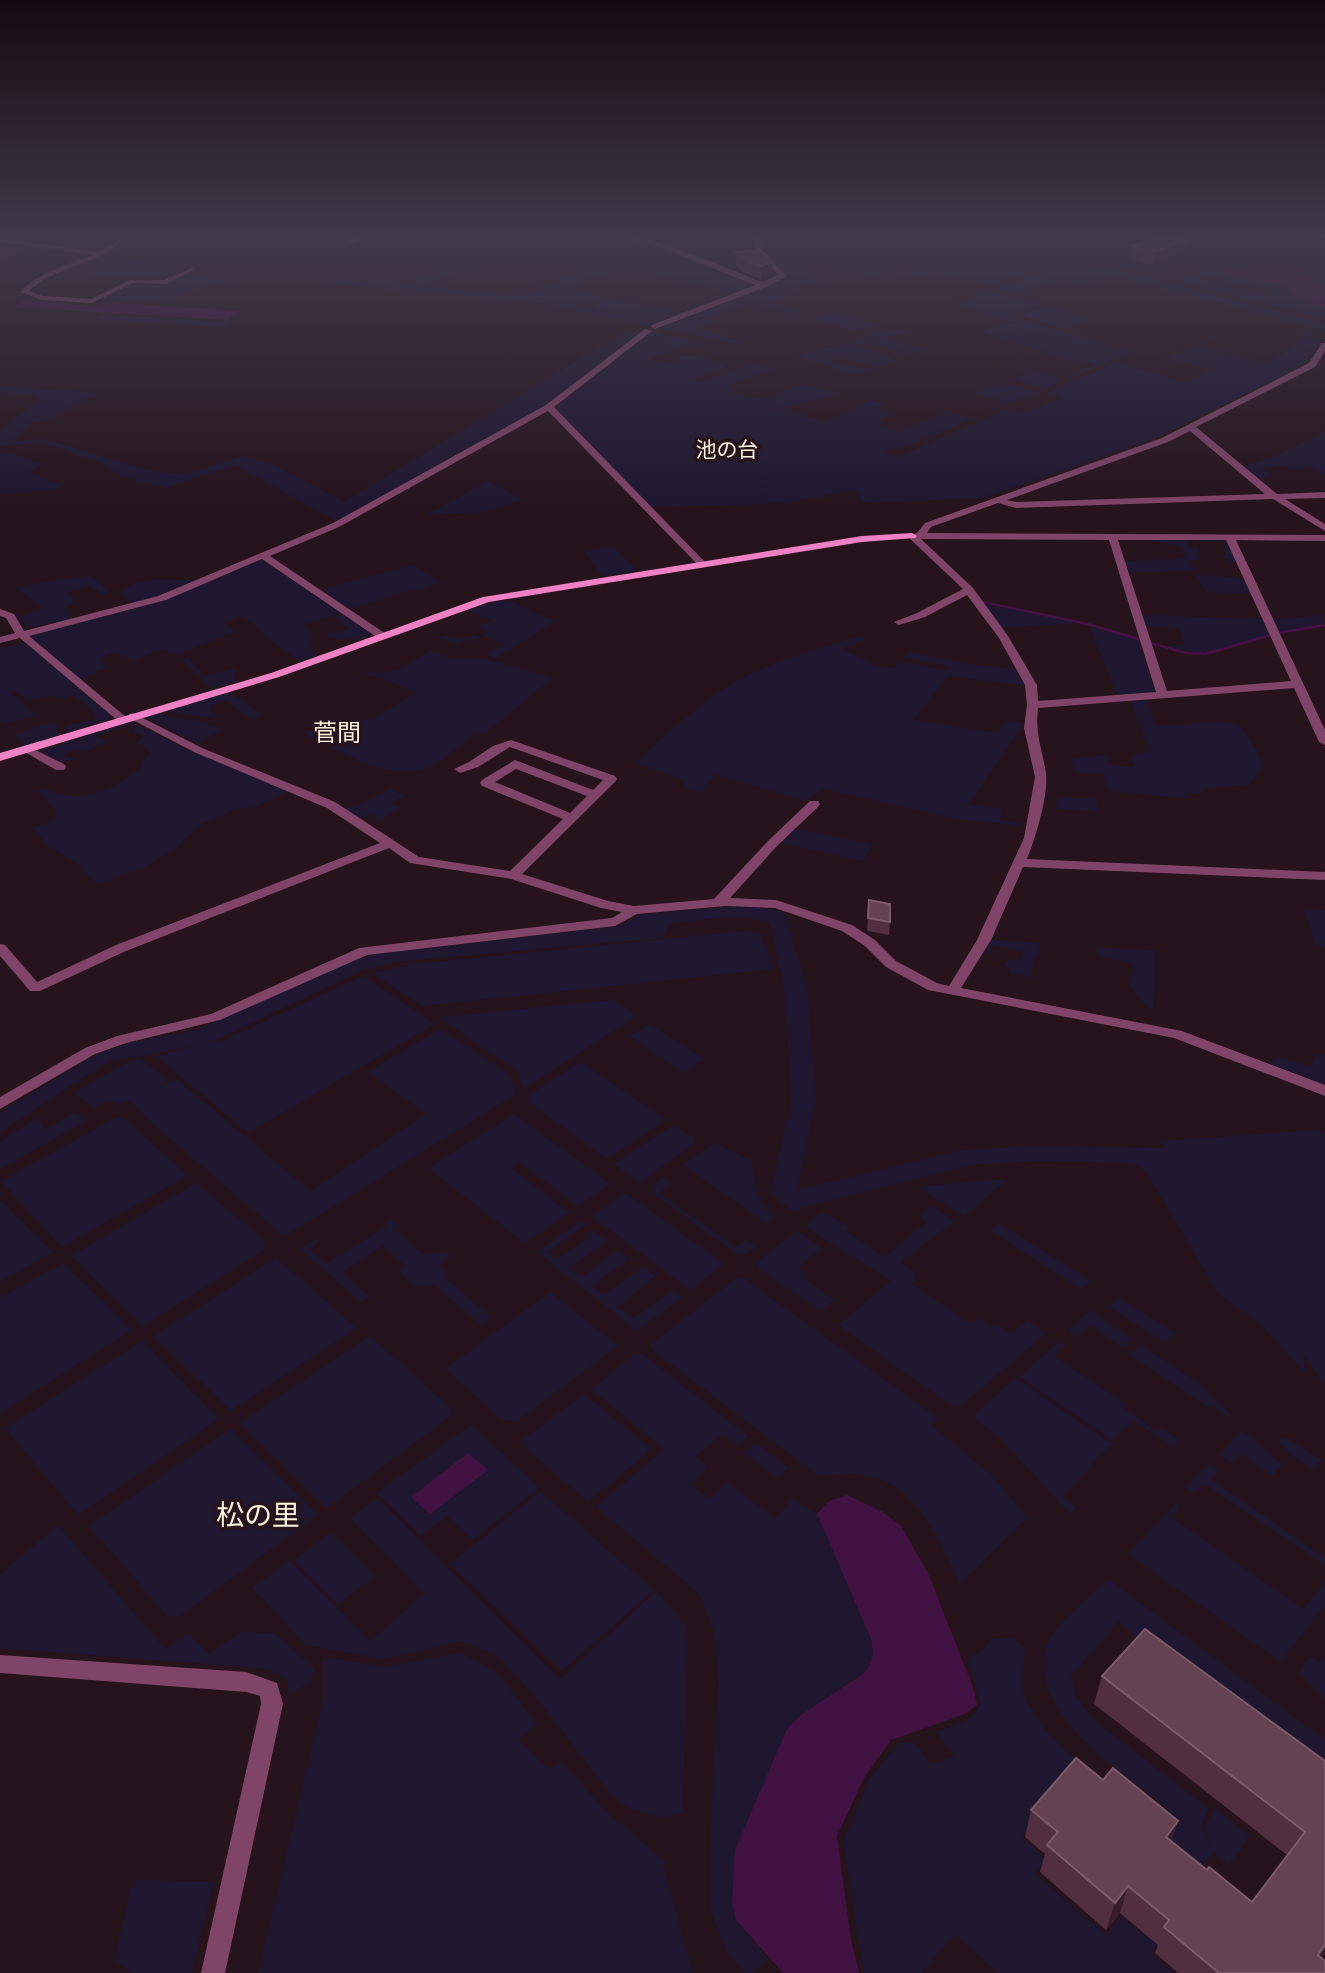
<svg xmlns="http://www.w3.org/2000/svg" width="1325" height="1973" viewBox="0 0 1325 1973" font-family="Rubik,'Noto Sans JP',sans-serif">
<rect width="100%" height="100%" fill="#26131c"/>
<path fill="#1f1730" d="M134 233H172C177 245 181 251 194 254L193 263 116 251 129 245Z
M258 233H269L299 247 289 250 273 244 250 243 228 250H205Z
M281 233H399L328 254Z
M552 233H585L566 240 552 236 423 285 521 296 639 248 653 251 660 249 752 286 731 293 645 270 610 271 581 282 576 291 687 313 661 322 596 309 595 306 602 302C592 299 586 305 576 305 561 306 545 296 531 297L657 323 651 326 529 301 332 284C346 276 362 287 381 277L405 283 413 281Z
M758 233H806L781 238 842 256 809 266 806 269 820 281 780 294 787 297 773 302 804 313 795 316 752 303 707 319 710 322 696 327 742 342 737 344 659 328 783 280 786 276 763 252Z
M812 233H880L898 238 854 252 818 243 809 245 791 240Z
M922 233H933L975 245 981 242 945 233 987 241 995 238 977 233 1001 236 1009 233H1022L966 253 937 246 959 250 968 247Z
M1029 233 1039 234 1016 243 1044 235 1039 233H1056L1057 236 1024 244 1013 254 1029 256 1039 247 1058 238 1067 253 1066 256 988 287 984 286 986 284 949 273 943 275 931 272 915 278 888 270 875 275 827 264 841 262 836 264 850 268 863 263 846 258 848 257 909 274Z
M1069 233H1116L1172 247 1140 255 1083 241 1076 245Z
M1267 233H1309L1325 247V287L1297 266 1228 269V275L1275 283 1287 288 1296 300 1325 308V318L1178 281 1190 276 1261 296 1273 291 1195 274 1214 267 1215 264C1201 256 1187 258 1172 258L1184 253 1177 248 1234 262 1253 255 1281 261 1298 256 1288 247 1274 244 1275 238Z
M750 238 754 250 716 254 721 258 745 255 751 261 734 263 736 266 733 273 677 251 695 245Z
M1079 249 1153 265 1171 261 1141 271 1096 260Z
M112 257 174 266 176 267 154 276H93L92 272Z
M1077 264 1101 266 1325 324V331L1108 274 1080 285 1059 279 1024 292 1030 295 1028 296 998 288 1059 266Z
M188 274 226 282C209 287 184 288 173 304L101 299 131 283 163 284Z
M988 291 1042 304 1013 317 1131 352 1071 378 1041 369 1069 376 1102 361 1093 364 1077 359 1073 361 983 332 1008 323 1018 324 953 304Z
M1048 306 1090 318H1091L1064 329 1022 315Z
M834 311 878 325H879L855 332 813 317Z
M102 315 231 322 225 327 95 319Z
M887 328 909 334H897L885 339 926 349 904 357 892 355 897 351 871 343 861 345 852 342Z
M1307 329 1317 332 1312 337 1319 339 1304 363 1283 375 1153 439 984 498 863 503 855 490 786 503 650 507 554 408 651 332 706 343 683 347 684 349 650 357 651 361 666 364 679 361 680 356H700L728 366 714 372 704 370 710 373 694 379 702 382 756 363 774 369 729 386 736 390 730 393 763 399 803 384 838 393 806 403 749 413 784 408 824 422 871 400 885 404 876 409 892 414 879 420 884 423 879 426 899 432 938 415H946L938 411 942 410 972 419 899 449 894 447 882 452 896 458 1006 410C1028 417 1041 407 1062 397L1047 393 1116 362 1186 383 1210 370 1166 357 1194 346 1243 358 1197 345 1212 337 1216 338 1202 345 1266 363C1284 354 1297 347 1307 329Z
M624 332 638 334 546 406 337 522 235 465 166 488 123 477 98 462 48 444 33 443 0 447V430L38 400 30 394 0 392V386L99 393 39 423 33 421 14 441 44 439 147 470 173 473 192 472 242 456 275 465 344 502Z
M843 344H851L897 360 876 368 840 355 828 359C842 366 855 365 869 370L854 375 797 356Z
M1003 362 1063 380 1044 389 1014 379 1029 372 1000 363Z
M996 384 1013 385 1038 392 980 415 1007 403 976 393Z
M1325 432V475L1310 467 1294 470 1281 465 1262 469 1272 475 1258 480 1242 467 1277 455Z
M8 452 41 464 30 473 60 485 57 490 0 494V453Z
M488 481 520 498 516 502 483 512 425 515Z
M1148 539H1227L1240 563 1229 562 1223 555 1226 554 1223 548 1224 541 1187 540 1190 547 1204 548H1198L1200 560H1190L1194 571 1129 572 1125 561 1179 559 1186 555 1180 546 1146 540Z
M612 546 638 571 602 576 584 552Z
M262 560 342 613 304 624 313 636 311 643 316 655 300 662 260 632 253 623 241 616 224 623 236 631 177 655 162 649 133 661 115 652 100 658 107 668 72 683 110 715 109 719 66 732 67 725 96 719 91 709 73 695 59 698 55 695 28 700 14 691 8 692C20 697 26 712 38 715L3 724 0 721V649L22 643 27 633 129 610 169 598Z
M413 565 440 582 421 590H410L349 609 322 589Z
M219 569 222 572 133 604 120 592C156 565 195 594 219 569Z
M91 575 110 593 103 594 89 586 67 592 75 599 72 601 75 603 66 607 71 619 34 627 24 625 20 618 43 608 14 587Z
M1196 575 1245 578 1252 593 1205 592Z
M496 601H509L556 621 494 659 486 654 503 644 482 636 475 641 467 639 458 645 437 637C448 634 451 638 461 638 469 638 475 635 483 636L487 633 479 626 492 621 465 609Z
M984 604 1077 623 1000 628Z
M345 614 371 634 370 636 355 642 350 638 342 640 326 637 331 631 335 633 349 629 334 617Z
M1143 615 1264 619 1270 634C1235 645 1203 661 1167 645H1184L1179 628 1145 626Z
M1323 615 1325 626 1279 633 1273 619Z
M1088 625 1138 640 1155 691 1153 694 1118 696Z
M859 636 866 640 843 649 877 667 894 668 897 664 909 663 948 671V666L904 657 909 652 968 664 1015 669 1025 685 948 676 913 720 998 733 1005 722 1019 721 1023 725 969 804 1003 809 1000 820 1020 823V826L957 819 824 789 805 801 715 774 701 793 686 788 682 779 635 763C662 738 691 711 722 690 763 663 813 651 859 636Z
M430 650 450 659H488L553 678 484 734 476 731C464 741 452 754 438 762 399 789 338 752 303 732L351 718 369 721 417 692 360 671C393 677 403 668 430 650Z
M189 658 204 676 236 668 235 682 211 689 181 659Z
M229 692 263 715 251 720 225 700 211 705 214 707 209 710 219 717 216 718 172 713 167 709Z
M1148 700 1155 724C1179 730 1220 714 1239 726 1249 733 1257 753 1264 764L1250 785 1208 788 1199 794 1185 793V798L1108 791 1103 773H1075L1071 759 1108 755 1110 765 1135 767 1132 756 1149 750 1130 701Z
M158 712 169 718 193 719 223 730 198 743 145 717Z
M131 722 193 752 290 791 255 807 236 809 202 824 177 847 145 867 97 884 81 870 84 868 48 846 33 828 54 820 57 812 38 791 44 788C83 807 106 791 139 770L142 761 151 754 143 745 147 741 141 745 135 743 144 737 131 731 135 728 127 724 97 737 108 741 84 752 78 749 63 755 75 759 61 762 37 752Z
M56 723 60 735 25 746 14 735 43 724Z
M391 789 405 796 392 803 401 807 373 824 379 818 371 814 361 819 345 808 359 805Z
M1059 798H1097L1099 811 1057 809Z
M795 829 872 844 865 858 867 862 782 843Z
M735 906H755L785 913 808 990 816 1102 797 1190 962 1150 1035 1146 1164 1148 1160 1141 1316 1130 1325 1133V1385L1304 1356 1305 1373 1258 1322 1219 1295 1145 1170 1132 1163 1039 1161 971 1165 811 1205 792 1212 770 1192 791 1103 785 994 770 923C737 912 703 920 670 924L663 938 394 962 361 971 212 1042 223 1040 363 976 435 1024 248 1133 156 1056 202 1044 144 1056 111 1060 0 1132V1112L99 1053 129 1043 200 1029 351 961 376 954 619 926 643 914Z
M1304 909 1325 910V946H1316Z
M745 931 761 934 774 969 421 1006 372 973 414 964Z
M991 940 1038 943 1041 955 1035 956 1031 977 1009 974 1011 969 1003 966 1007 961 1022 959 1023 952 992 945 989 954 984 952Z
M1097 948 1155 950 1154 1010 1148 1008 1128 985 1134 966 1128 962 1098 956Z
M613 1000 634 1013V1018L523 1089 519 1072 442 1020 444 1017Z
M649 1024 705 1059 684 1073 629 1036Z
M440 1029 511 1076 515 1095 287 1235 281 1234 147 1119 131 1101 116 1104 109 1100 94 1108 74 1093 124 1064 140 1058 166 1079V1082L158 1087 177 1079 310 1191 426 1114 368 1072Z
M1318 1053 1325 1056V1085L1269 1064 1278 1056 1310 1067Z
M577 1064H584L661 1116V1123L610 1157H604L529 1102 530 1094Z
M75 1112 86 1121 0 1169V1141L38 1118 45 1130Z
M514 1114 611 1184 578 1206 519 1162 510 1167 569 1213 524 1243 428 1168Z
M115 1118H123L188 1175 62 1247 1 1181Z
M670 1127H677L695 1139 693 1144 641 1182 615 1166V1163Z
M715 1143 751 1160 758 1196 772 1217 767 1224 683 1165Z
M664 1177 672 1183 659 1193 735 1247 746 1239 757 1246 746 1254 735 1253 651 1192V1186Z
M1003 1179 1006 1181 964 1216 921 1189 922 1186Z
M196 1183 266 1242 264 1250 143 1326 71 1256Z
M626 1193 724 1264 690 1290 591 1216Z
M0 1200 53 1252 0 1282Z
M932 1206 955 1221 901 1262 916 1273 914 1276 917 1278 912 1284 971 1324 978 1318 992 1327 996 1324 1012 1334 1027 1321 1046 1333 961 1406H952L838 1325 891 1281 807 1228V1224L822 1212 849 1227 846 1231 885 1257 926 1222 919 1216Z
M390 1219 400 1226 395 1229 422 1254 446 1252 451 1256 439 1266 448 1273 444 1277 492 1317 481 1325 434 1285C417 1288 409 1286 400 1271L404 1265 383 1245 342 1273 370 1297 361 1302 300 1249 317 1239 320 1241 309 1249 326 1264 386 1226 385 1223Z
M580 1221 585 1224 583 1227 547 1252 557 1260 589 1237 586 1234 592 1230 607 1241 569 1268 581 1277 618 1250 629 1259 592 1286 603 1295 643 1267 656 1276 618 1307 634 1318 673 1290 682 1298 637 1331 537 1252Z
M999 1223 1091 1281 1081 1289 990 1231Z
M796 1231 822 1248 798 1268 807 1274 803 1278 835 1300 821 1311 758 1268 757 1262Z
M276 1258 357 1328 231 1411 154 1336Z
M63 1263 132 1330 0 1413V1298Z
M742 1277 939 1419 931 1426 990 1473 1027 1518 960 1584C926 1516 909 1463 819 1476L651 1349V1344L735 1279Z
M550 1292 618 1346 516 1422 501 1419 445 1369Z
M1119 1298 1175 1333 1165 1342 1109 1307Z
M1090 1310 1133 1339 1123 1348 1095 1328 1089 1326 1077 1337 1067 1331Z
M370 1336 452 1409 450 1417 327 1508 240 1423Z
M142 1341 219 1419 78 1515 5 1428Z
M1058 1342 1064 1346 1054 1356 1126 1404 1123 1408 1158 1432 1162 1428 1179 1440 1173 1447 1133 1420 1113 1441 1019 1377Z
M1140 1344 1200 1384 1230 1414 1229 1418 1211 1405 1209 1408 1129 1355Z
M635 1354H642L749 1437 738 1445 722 1434 696 1457 708 1467 691 1484 709 1499 728 1483 775 1519 792 1498 817 1514 871 1639C874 1654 874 1661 863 1673L802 1714 787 1729 736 1920 769 1960 750 1973H746L727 1953 710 1910 711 1823 718 1681 714 1631 699 1594 596 1507 664 1449 591 1389Z
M1016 1378 1112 1444 1062 1496 1076 1507 1070 1514 999 1437 975 1420V1413Z
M584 1394 648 1446 647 1453 588 1502 524 1447 522 1440Z
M471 1425 540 1488 472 1540 447 1516 420 1536 376 1493Z
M230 1429 318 1515 180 1616H167L89 1526Z
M1242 1430 1283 1465 1273 1476 1240 1454 1230 1463 1219 1455Z
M1283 1436 1322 1460 1313 1470 1291 1455 1278 1442Z
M755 1443 789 1468 778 1478 744 1453Z
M1208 1464 1219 1470 1212 1480 1325 1558V1565L1203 1483 1193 1493 1185 1487Z
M540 1491 654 1590 562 1671 449 1564Z
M377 1498 560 1679 656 1591 685 1625 687 1645 683 1812C664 1824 629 1810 613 1797L538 1700 497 1655 460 1641 384 1659 306 1645 252 1588 290 1560 370 1641 424 1594 350 1518Z
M1176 1503 1181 1506 1171 1517 1303 1609 1325 1582V1604L1281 1662 1128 1554Z
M58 1525 165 1649 189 1634 208 1654 241 1632 275 1633 315 1669 311 1682 289 1694 287 1680 269 1669 0 1648V1574Z
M331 1532 375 1576 338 1605 294 1560Z
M1108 1579 1325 1740V1769L1273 1742 1118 1622 1071 1676 1077 1697 1095 1721 1209 1809 1201 1826 1213 1850 1204 1826 1215 1808 1250 1836 1229 1866 1214 1852 1189 1881 1157 1828 1168 1808C1124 1774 1026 1713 1046 1646 1053 1625 1092 1595 1108 1579Z
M1014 1638 1025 1648C1025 1661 1020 1681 1024 1693 1037 1732 1079 1761 1109 1786L1067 1781 1022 1837 1046 1860 1035 1874 1106 1935 1120 1916 1147 1938 1161 1918 1169 1926 1151 1954 1173 1973H998L955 1934 922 1973H864L843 1842 869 1779 900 1742 915 1743 930 1765 954 1756 937 1732C990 1712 984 1710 967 1659L984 1649 990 1639Z
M459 1653C500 1667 510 1690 536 1724L519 1740 548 1769 561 1762 609 1814 662 1859 693 1973H258L323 1699V1657L386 1667Z
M1310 1656 1321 1662 1325 1657V1699L1301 1674V1668Z
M133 1880 214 1881 192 1973H134L114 1960Z"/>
<path fill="#411241" d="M1299 267 1325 287V308L1296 300 1287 288 1275 283 1232 276 1224 271 1228 269Z
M23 301 100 306 105 302 239 311 228 320 14 307Z
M468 1453 488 1470 430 1514 411 1497Z
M847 1495 883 1512 901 1526 928 1573 973 1687 977 1705 965 1714 891 1740 865 1776 837 1836 851 1940 859 1973H783L736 1920 732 1901 735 1850 787 1729 802 1714 863 1674C874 1661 874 1654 871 1639L817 1514 829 1501Z"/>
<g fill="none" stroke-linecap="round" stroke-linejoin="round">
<path stroke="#411241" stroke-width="2.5" d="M643 233 691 246
M48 242 106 250
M48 242 63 233
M114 250 124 244 130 233
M983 602 1087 624 1139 639
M1278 633 1325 625
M1151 643 1186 653 1205 654 1271 635"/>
<path fill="#411241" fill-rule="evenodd" d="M26 241 30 242V248L0 263V254Z"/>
<path fill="#7f4468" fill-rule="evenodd" d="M123 233H129C105 266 58 263 29 291L43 296 91 299 130 280H165L191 268 196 269 166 284 133 283 92 303 42 300 20 292C40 271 68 265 93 255L0 242V238L99 252 116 242Z
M366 233H374L346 246 341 245Z
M607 233C649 233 720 266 762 282L778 275 757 253 752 233H758L763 252 787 276 766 287 655 329 651 327 652 325 755 285 664 249Z
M645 329 652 331 554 407 705 562V566H699L548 411 339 527 270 556 386 634V638H378L262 559 166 600 29 636 126 717V721H118L20 638 0 643V637L15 633 6 618 0 616V609L14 614 24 631 158 596 333 523 546 405Z
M1322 343H1325V351L1315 367 1196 427 1277 494 1325 492V498L1285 499 1325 524V531L1273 499 1016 508 998 503 931 527 927 533 1325 535V541L1236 540 1325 730V745L1319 742 1294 688 1038 708C1035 735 1042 748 1046 773 1049 794 1035 840 1027 859L1325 872V880L1023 867 991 940 961 988 1182 1031 1325 1085V1096L1174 1038 928 990 886 967 865 946 842 931 775 908 725 906 637 914 615 926 367 955 220 1020 126 1043 95 1054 0 1109V1097L85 1048 117 1036 211 1014 359 948 612 918 622 912 601 908 511 879 410 863 389 848 126 951 40 991H30L0 956V944L5 945 37 982 116 945 380 843 327 808 194 752 129 718V714L133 713 202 748 335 802 419 857 510 871 563 819 482 786 480 783 482 780 515 760 593 790 603 780 510 747 478 767 460 773 454 769 469 762 493 746 511 740 615 776 617 779 615 782 522 874 608 901 634 906 714 899 769 840 810 801H818L820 804 818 807 777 846 730 898 776 900 852 925 875 940 896 961 937 983 949 986 977 940 1024 838 1035 777 1024 728 1027 705 1025 685 999 638 967 595 925 617 899 625 894 622 917 613 963 589 907 536 917 533 925 523 1162 438 1309 363ZM1190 431 1265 494 1016 502 1007 500 1168 442ZM921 539 1109 540 1156 692 1038 701 1037 685 1008 636 973 588ZM1118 540H1226L1291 681 1167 691ZM516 769 587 796 570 813 495 782Z
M27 746 64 764 66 767 64 770H56L23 751V747Z
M0 1655 246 1672 277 1683 283 1704 225 1973H201L261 1704 260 1696 246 1692 0 1673Z"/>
<path fill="#ee80c4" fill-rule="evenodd" d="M912 533 917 536 915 538 862 542 489 602 279 677 0 761V753L271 673 483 597 862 536Z"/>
<path fill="#ebdb68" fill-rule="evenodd" d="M1314 233H1325V240Z"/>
</g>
<path fill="#522f3e" d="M1186 240 1184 253 1153 265 1131 259 1133 246Z
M760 250 773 274 761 279 743 272 736 265V252Z
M869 900 890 922 889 935 867 931Z
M1102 1676 1325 1761 1321 1958 1325 1973H1178L1155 1953 1158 1945 1120 1913 1106 1930 1040 1872 1045 1854 1025 1837 1031 1810 1103 1780 1178 1821 1171 1841 1207 1870 1252 1902 1287 1855 1094 1704Z"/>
<path fill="#391c29" d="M1186 240 1184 253 1153 265 1155 252Z
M773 261V274L761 279V266Z
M1178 1821 1169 1848 1166 1837Z
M1128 1886 1120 1913 1106 1930 1115 1903Z
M1325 1945V1953L1311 1973 1318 1955Z"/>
<path fill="#644251" stroke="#7c5a69" stroke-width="2" d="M1164 235 1186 240 1155 252 1133 246Z
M760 250 773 261 761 266 744 259 736 252Z
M869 900 890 904V922L868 918Z
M1145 1629 1325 1761V1945L1318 1955 1325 1961V1973H1219L1164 1927 1169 1920 1128 1886 1115 1903 1047 1845 1058 1832 1031 1810 1076 1758 1103 1780 1113 1768 1178 1821 1166 1837 1207 1870 1209 1867 1252 1902 1305 1832 1102 1676Z"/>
<linearGradient id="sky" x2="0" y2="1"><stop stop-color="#150a0f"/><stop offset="0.46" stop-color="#41394b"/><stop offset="1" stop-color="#41394b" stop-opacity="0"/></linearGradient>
<rect width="1325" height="509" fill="url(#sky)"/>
<g text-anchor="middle" stroke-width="7" stroke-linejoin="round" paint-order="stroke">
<g font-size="21" fill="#fbf3df" stroke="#26131c">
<text x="727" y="457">池の台</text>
</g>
<g font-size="24" fill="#fbf3df" stroke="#26131c">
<text x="337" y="741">菅間</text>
</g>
<g font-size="28" fill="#fbf3df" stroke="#26131c">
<text x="258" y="1525">松の里</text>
</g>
</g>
</svg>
